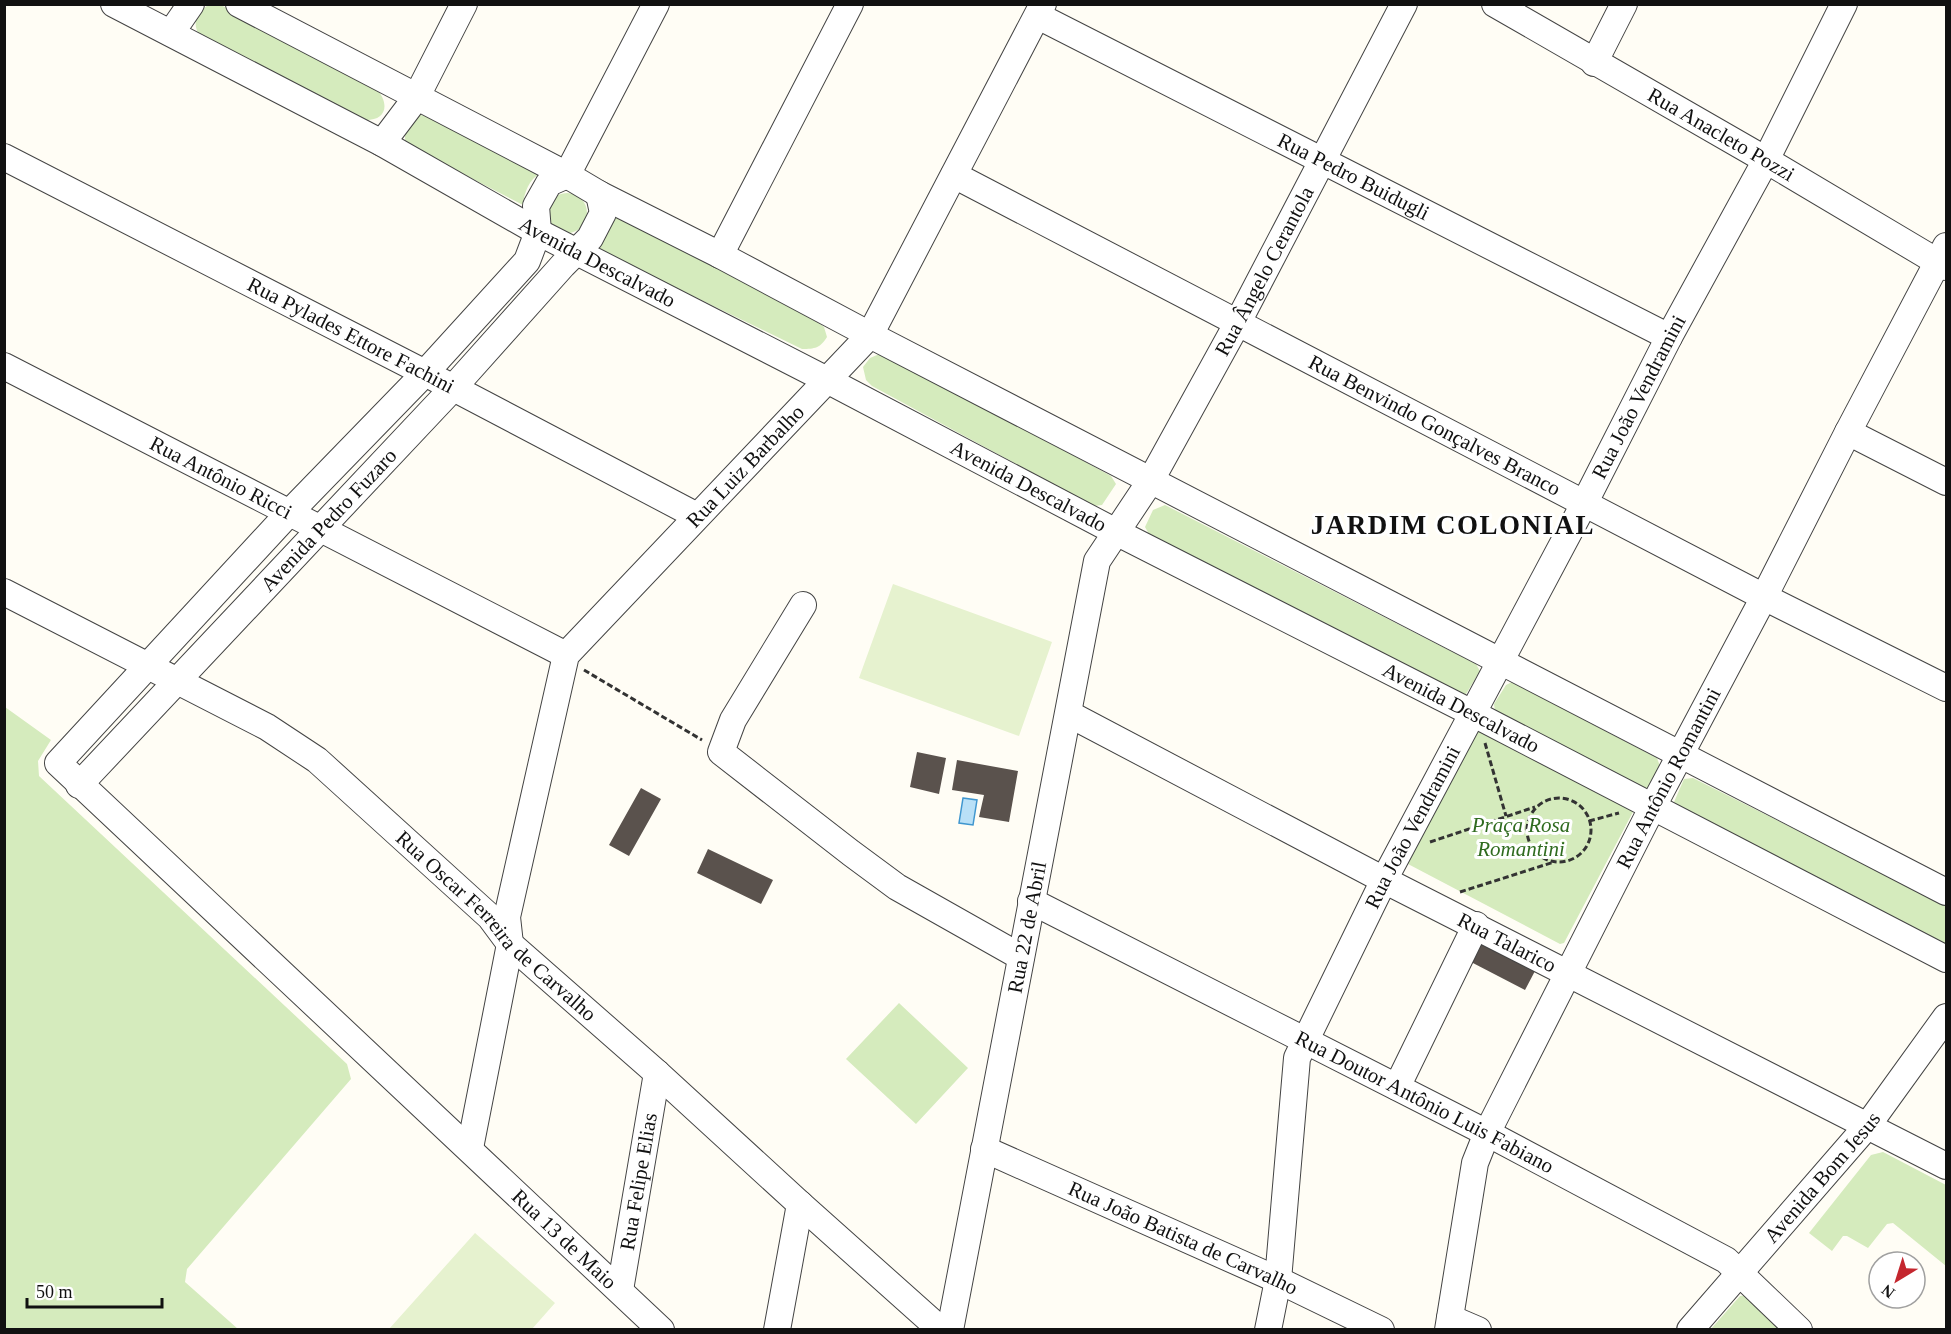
<svg xmlns="http://www.w3.org/2000/svg" width="1951" height="1334" viewBox="0 0 1951 1334" font-family="'Times New Roman',serif">
<rect width="100%" height="100%" fill="#fffdf5"/>
<path fill="#d5ebbd" d="M208 5H221L376 88C391 105 386 122 362 120L201 37C191 25 196 14 208 5Z
M419 115 433 116 541 173C529 179 524 193 523 205L413 148 405 141V133L409 121Z
M547 213a20 20 0 1 1 40 0a20 20 0 1 1-40 0Z
M615 213 813 318 824 327 827 337C820 348 815 349 802 349L602 252 598 246Z
M877 355H890L1111 476 1116 484 1102 505 1094 506 872 386 866 380 863 367 870 358Z
M1165 505 1476 664 1480 671 1466 694 1459 696 1150 536 1145 527 1153 510Z
M1512 682 1657 758 1660 766 1649 787 1643 789 1495 712 1494 704 1506 685Z
M5 707 51 740 38 761 39 776 347 1064 351 1079 187 1269 185 1282 238 1329H5Z
M1481 730 1634 810 1564 943 1560 944 1408 864 1409 858 1476 733Z
M1693 778 1946 905V946L1676 807 1674 802 1684 779Z
M899 1003 968 1068 916 1124 846 1059Z
M1883 1152 1946 1185V1266L1893 1223 1887 1224 1868 1248 1847 1236H1843L1832 1251 1809 1233 1871 1155Z
M1748 1295 1785 1330H1710L1740 1296Z"/>
<path fill="#e6f2cf" d="M893 584 1052 642 1019 736 859 678Z
M475 1233 555 1303 532 1329H389Z"/>
<path fill="#b9e0f7" stroke="#3f96cf" stroke-width="1.5" d="M963 798 977 800 973 825 959 823Z"/>
<path fill="#5a524d" d="M917 752 946 758 939 794 910 787Z
M957 760 1018 771 1009 822 979 817 984 795 952 790Z
M641 788 661 799 629 856 609 845Z
M708 849 773 880 761 904 697 873Z
M1481 944 1535 971 1525 990 1471 962Z"/>
<g fill="none" stroke-linecap="round" stroke-linejoin="round">
<g stroke="#444" stroke-width="28">
<g id="minor">
<path id="s1" d="M114 4 382 143 538 232 827 380 1116 532 1472 713 1946 959"/>
<path d="M239 4 567 175 599 194 720 255 870 335 1946 892"/>
<path id="s2" d="M656 4 567 175 549 183 536 206 538 232 527 261 425 373 289 513 58 763 661 1330"/>
<path id="s3" d="M1495 4 1766 160 1946 267"/>
<path id="s4" d="M1038 16 1669 337"/>
<path d="M171 33 191 4"/>
<path d="M1594 63 1624 4"/>
<path d="M382 143 416 98 464 4"/>
<path id="s5" d="M4 157 425 373 697 516"/>
<path id="s6" d="M954 175 1764 597 1946 688"/>
<path d="M720 255 850 4"/>
<path id="s7" d="M4 366 566 655"/>
<path d="M1848 432 1946 482"/>
<path id="s8" d="M4 592 267 727 317 760 490 917 510 944 657 1073 800 1204 941 1330"/>
<path d="M803 605 733 720 721 752 851 853 897 887 1021 957"/>
<path id="s9" d="M1069 714 1384 880 1946 1166"/>
<path id="s10" d="M79 785 453 388 563 265 590 238 603 213 599 194"/>
<path id="s11" d="M1031 901 1487 1133 1726 1260 1799 1330"/>
<path d="M1397 1087 1476 925"/>
<path id="s12" d="M470 1148 510 944 507 917 566 655 870 335 1043 4"/>
<path id="s13" d="M984 1149 1278 1280 1381 1330"/>
<path id="s14" d="M620 1290 657 1073"/>
<path d="M1450 1318 1478 1330"/>
<path d="M777 1330 800 1204"/>
<path id="s15" d="M950 1330 1097 561 1151 480 1237 324 1404 4"/>
<path id="s16" d="M1268 1330 1278 1280 1297 1058 1384 880 1584 504 1669 337 1766 160 1844 4"/>
<path id="s17" d="M1448 1330 1475 1163 1487 1133 1652 808 1764 597 1848 432 1946 246"/>
<path id="s18" d="M1690 1330 1868 1125 1946 1017"/>
</g>
</g>
<path stroke="#333" stroke-width="3" stroke-dasharray="6 3" stroke-linecap="butt" d="M584 670 702 740
M1485 743 1506 816
M1527 830a32 32 0 1 1 64 0a32 32 0 1 1-64 0Z
M1589 821 1619 813
M1430 842 1535 807
M1460 892 1554 862"/>
<use href="#minor" stroke="#fff" stroke-width="26"/>
</g>
<g text-anchor="middle" stroke-width="6" stroke-linejoin="round" paint-order="stroke">
<g font-size="21" fill="#111" stroke="#fff">
<text dy="7" stroke="none"><textPath href="#s3" startOffset="261">Rua Anacleto Pozzi</textPath></text>
<text dy="7" stroke="none"><textPath href="#s4" startOffset="354">Rua Pedro Buidugli</textPath></text>
<text dy="7" stroke="none"><textPath href="#s1" startOffset="548">Avenida Descalvado</textPath></text>
<text dy="7" stroke="none"><textPath href="#s15" startOffset="1118">Rua Ângelo Cerantola</textPath></text>
<text dy="7" stroke="none"><textPath href="#s5" startOffset="390">Rua Pylades Ettore Fachini</textPath></text>
<text dy="7" stroke="none"><textPath href="#s16" startOffset="1018">Rua João Vendramini</textPath></text>
<text dy="7" stroke="none"><textPath href="#s6" startOffset="542">Rua Benvindo Gonçalves Branco</textPath></text>
<text dy="7" stroke="none"><textPath href="#s12" startOffset="764">Rua Luiz Barbalho</textPath></text>
<text dy="7" stroke="none"><textPath href="#s7" startOffset="244">Rua Antônio Ricci</textPath></text>
<text dy="7" stroke="none"><textPath href="#s1" startOffset="1034">Avenida Descalvado</textPath></text>
<text dy="7" stroke="none"><textPath href="#s10" startOffset="364">Avenida Pedro Fuzaro</textPath></text>
<text dy="7" stroke="none"><textPath href="#s1" startOffset="1520">Avenida Descalvado</textPath></text>
<text dy="7" stroke="none"><textPath href="#s17" startOffset="600">Rua Antônio Romantini</textPath></text>
<text dy="7" stroke="none"><textPath href="#s16" startOffset="532">Rua João Vendramini</textPath></text>
<text dy="7" stroke="none"><textPath href="#s8" startOffset="600">Rua Oscar Ferreira de Carvalho</textPath></text>
<text dy="7" stroke="none"><textPath href="#s15" startOffset="410">Rua 22 de Abril</textPath></text>
<text dy="7" stroke="none"><textPath href="#s9" startOffset="494">Rua Talarico</textPath></text>
<text dy="7" stroke="none"><textPath href="#s11" startOffset="442">Rua Doutor Antônio Luis Fabiano</textPath></text>
<text dy="7" stroke="none"><textPath href="#s18" startOffset="202">Avenida Bom Jesus</textPath></text>
<text dy="7" stroke="none"><textPath href="#s14" startOffset="110">Rua Felipe Elias</textPath></text>
<text dy="7" stroke="none"><textPath href="#s13" startOffset="218">Rua João Batista de Carvalho</textPath></text>
<text dy="7" stroke="none"><textPath href="#s2" startOffset="1678">Rua 13 de Maio</textPath></text>
</g>
<g font-size="21" font-style="italic" fill="#2f6b1f" stroke="#fff">
<text x="1521" y="832">Praça Rosa<tspan x="1521" dy="24">Romantini</tspan></text>
</g>
<g font-size="27" font-weight="bold" letter-spacing="1.5" fill="#111" stroke="#fff">
<text x="1453" y="534">JARDIM COLONIAL</text>
</g>
</g>
<rect width="1951" height="1334" fill="none" stroke="#111111" stroke-width="12"/>
<g transform="translate(1897 1280) rotate(218)"><circle r="28" fill="#ffffff" stroke="#a0a0a0" stroke-width="1.5"/>
<path d="M0-4.5L10 22L0 15L-10 22Z" fill="#c4262e"/>
<text y="-9" font-size="16" font-weight="bold" text-anchor="middle" fill="#111111">N</text>
</g>
<path d="M27 1298v9h135v-9" fill="none" stroke="#111111" stroke-width="3"/>
<text x="36" y="1298" font-size="18" fill="#111111" stroke="#ffffff" stroke-width="4.5" paint-order="stroke">50 m</text>
</svg>
